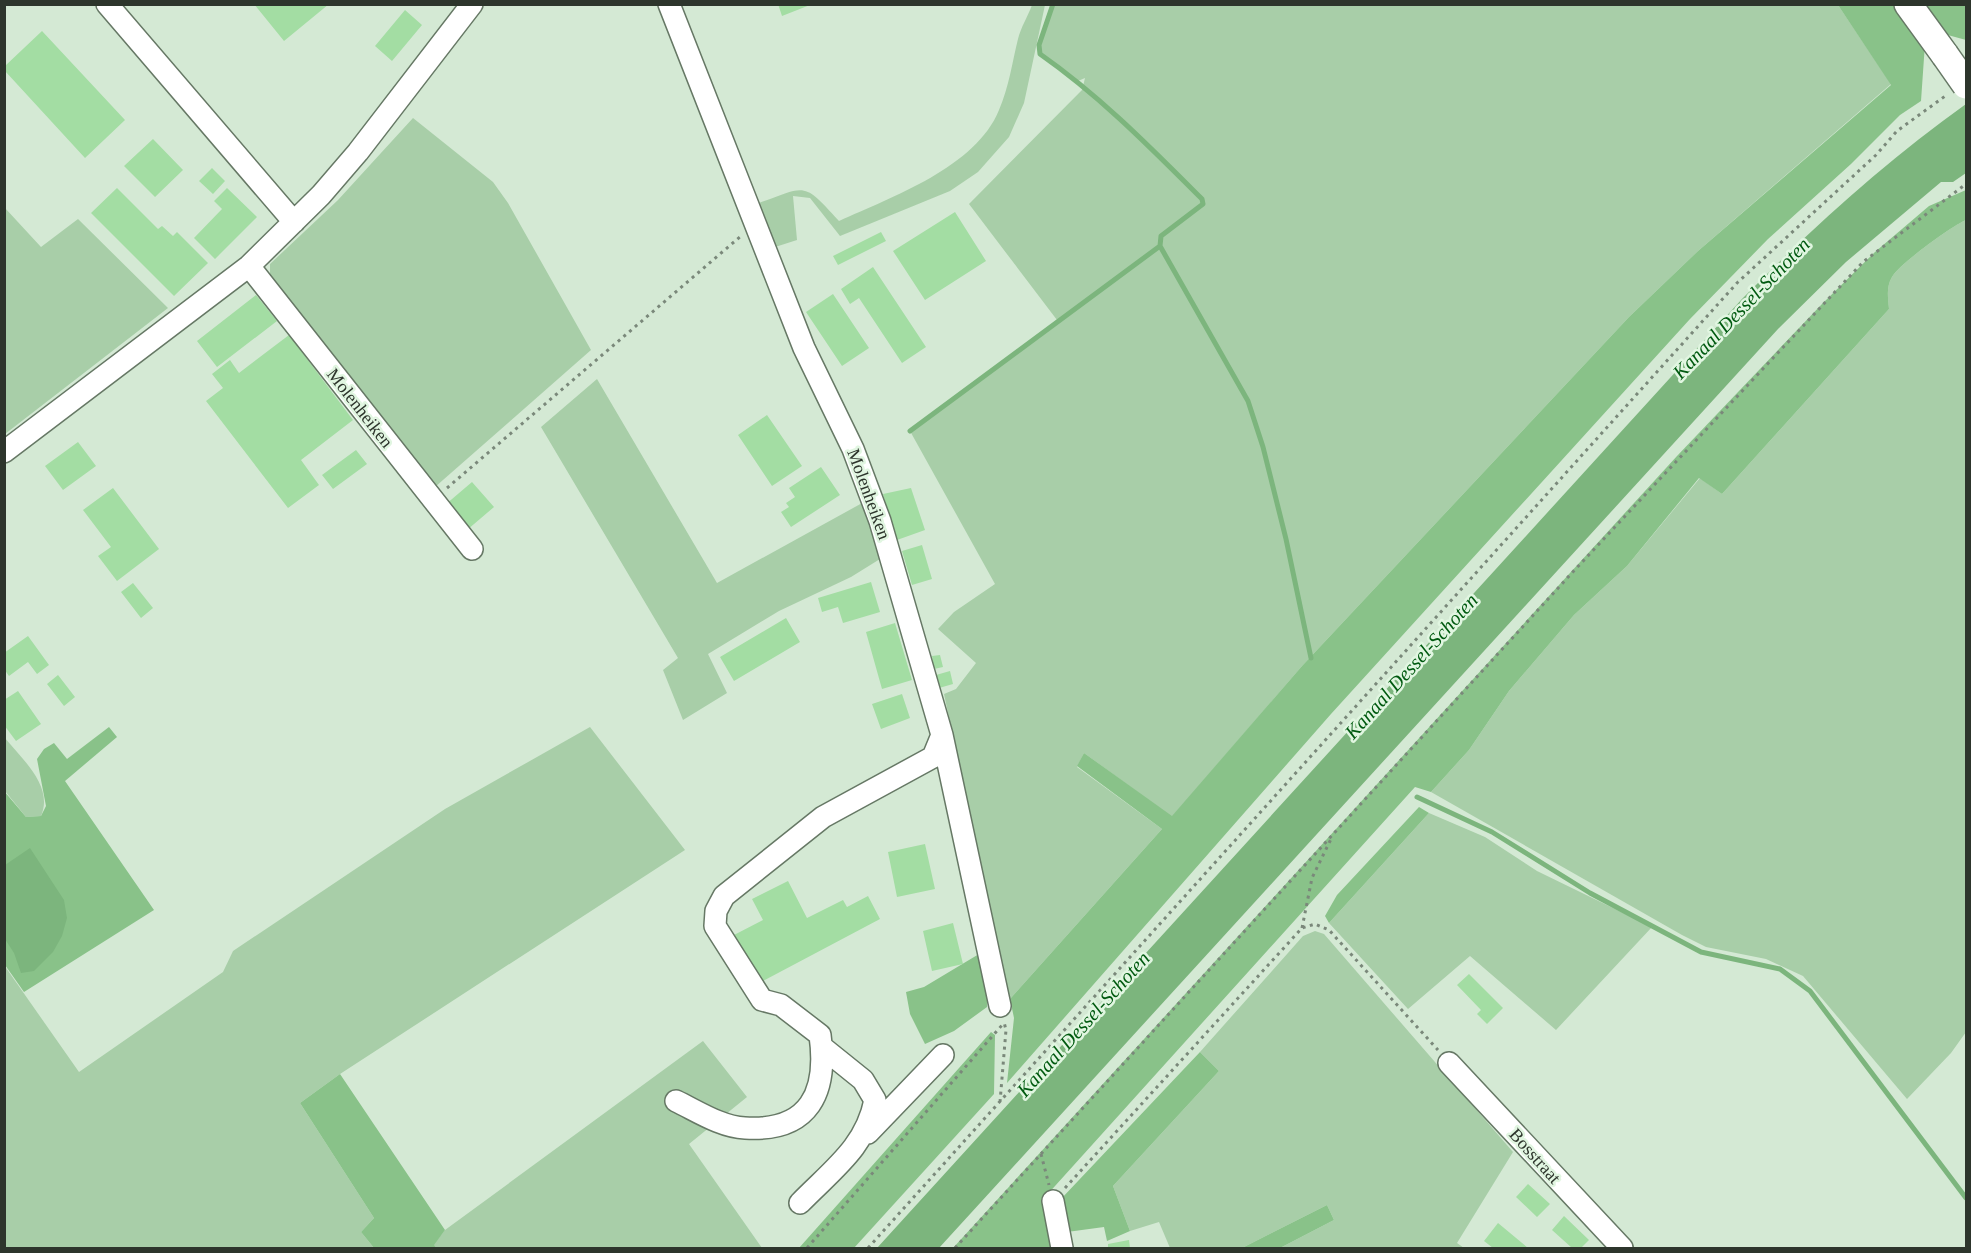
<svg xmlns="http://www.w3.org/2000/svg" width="1971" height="1253" viewBox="0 0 1971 1253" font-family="Georgia,serif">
<rect width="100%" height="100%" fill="#d4e9d4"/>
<path fill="#a8cea8" d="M1032 5H1045L1024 103 1009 137 978 172 950 191 840 236 810 198 793 196 797 240 772 248 756 204C807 186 802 180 839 221 892 197 976 167 999 110 1009 87 1012 63 1018 39 1021 27 1028 16 1032 5Z
M1053 5H1838L1891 84 1698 251 1629 317 1302 666 1172 817 1084 753 1077 767 1162 829 1010 999 944 694 956 689 976 663 938 629 954 612 995 584 910 431 976 384 1057 320 969 204 1082 90 1085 78 1078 81 1040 54 1039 45Z
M413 118 493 182 508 203 591 350 435 487 270 277V264L338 200Z
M5 208 41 247 78 219 168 308 5 434Z
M1966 220V1032L1951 1053 1907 1099 1803 976 1766 959 1706 947 1682 935 1431 792 1469 750 1509 691 1574 615 1627 566 1700 478 1722 494 1889 309C1888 298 1886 287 1892 277 1899 264 1952 226 1966 220Z
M597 379 717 583 864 502 880 559 851 577 779 611 708 654 727 693 683 720 663 670 678 658 541 427Z
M590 727 685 850 340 1074 300 1103 374 1218 361 1232 374 1248H5L4 965 79 1072 223 972 233 951 445 809Z
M4 737C22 759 54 786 41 816L26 817 5 791Z
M1429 813 1485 837 1537 871 1652 927 1556 1030 1470 956 1408 1009 1329 923Z
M1315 931 1324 934 1513 1152 1457 1243 1464 1248H1280L1334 1220 1327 1205 1242 1248H1170L1159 1222 1130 1231 1113 1186 1219 1071 1200 1052 1303 936Z
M703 1041 747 1097 689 1144 762 1248H436L433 1245 445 1230Z"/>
<path fill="#89c289" d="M1838 5H1966V40L1926 29 1921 101 1900 115 1851 164 1768 239 1690 319 1331 714 1007 1083 1014 1018 1010 999 1162 829 1077 766 1084 753 1172 816 1302 666 1629 317 1698 251 1891 85Z
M1966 190V220C1952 226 1899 264 1892 277 1886 287 1888 298 1889 309L1722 494 1699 478 1627 566 1574 615 1509 691 1469 750 1431 792 1415 787 1046 1196 1056 1248H953L1677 456 1822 304 1875 252 1929 206Z
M109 727 117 737 65 781 154 910 24 992 5 965 4 791 26 817 41 816 46 806 37 759 44 749 54 743 67 759Z
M1419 807 1429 813 1329 923 1325 916 1337 895Z
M979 954 987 990V1007L954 1031 925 1044 910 1014 906 992 924 987Z
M991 1032 995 1035 994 1094 854 1248H799Z
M1200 1052 1219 1071 1113 1186 1130 1231 1107 1241 1104 1227 1067 1232 1061 1199Z
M340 1074 445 1230 434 1245 436 1248H374L361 1232 374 1218 300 1103Z
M1327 1205 1334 1220 1280 1248H1242Z"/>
<path fill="#7cb57d" d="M1966 104V173L1953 182H1941L1846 262 1778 329 939 1248H877L1742 299C1813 227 1884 163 1966 104Z
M30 848 64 900 67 918 62 936 53 952 34 971 21 973 14 953 5 939V865Z"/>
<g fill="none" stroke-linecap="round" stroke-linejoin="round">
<path stroke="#7cb57d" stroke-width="5" d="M1053 4 1039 45 1040 54C1100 96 1150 147 1202 199L1203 204 1161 236 1160 246 1248 401 1263 447 1286 539 1311 658
M910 431 1160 246
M1417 797 1492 832 1590 893 1701 952 1780 969 1810 991 1966 1198"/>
</g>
<path fill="#a3dda3" d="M254 4H329L284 41Z
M778 4H810V5L782 16Z
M405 10 422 25 392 61 375 46Z
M42 31 125 120 85 158 5 71V66Z
M153 139 183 170 155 197 124 166Z
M212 168 225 181 213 194 199 181Z
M117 188 158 229 162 226 173 236 177 232 208 263 174 296 91 213Z
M227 188 257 217 215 259 194 238 222 209 214 201Z
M955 212 986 261 925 300 893 251Z
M881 232 886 241 838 265 833 256Z
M873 267 926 347 902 363 859 298 850 304 841 289Z
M833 294 869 348 842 366 806 312Z
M256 295 277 321 217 367 197 341Z
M289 335 353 420 301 460 319 485 288 508 206 401 223 388 212 374 230 360 239 373Z
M767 415 802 466 772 486 738 435Z
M78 442 96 466 63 490 45 466Z
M356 450 367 464 333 489 322 475Z
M821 467 840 495 791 527 781 512 789 507 786 503 795 497 789 488Z
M472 482 494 507 467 530 445 505Z
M113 488 159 549 117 581 98 556 111 547 83 510Z
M911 488 925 530 897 540 883 494Z
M922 545 932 579 912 585 902 551Z
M871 582 880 612 843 623 838 607 822 612 818 598Z
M133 583 153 608 141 618 121 592Z
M786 618 800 642 734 681 720 657Z
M895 623 912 680 882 689 866 632Z
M28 636 49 665 37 674 28 662 9 676 4 669V653Z
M940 655 943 667 934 669 932 656Z
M950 671 953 684 939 688 936 675Z
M58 675 75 697 64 706 47 684Z
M18 691 41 724 16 741 4 725V700Z
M902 694 910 718 881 729 872 704Z
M925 844 935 889 897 897 888 852Z
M788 881 807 918 843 900 847 907 868 896 880 919 759 983 734 935 763 920 752 899Z
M953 923 963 964 932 971 923 931Z
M1469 974 1503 1008 1487 1024 1477 1014 1481 1010 1457 985Z
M1528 1184 1550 1204 1537 1217 1516 1197Z
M1564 1216 1589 1240 1581 1248H1572L1552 1230Z
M1498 1223 1528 1248H1493L1484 1241Z
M1129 1240 1130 1248H1108V1244Z"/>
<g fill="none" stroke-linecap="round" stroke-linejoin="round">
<g stroke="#667865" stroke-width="24">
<path id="minor" d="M107 4 294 222
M669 4 804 348 853 449 880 521 942 735 1000 1006
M249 266 472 549
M4 452 249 266 321 195 358 152 472 4
M1449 1063 1622 1248
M676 1101C697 1111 721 1127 745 1128 810 1132 828 1092 820 1035L781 1005 762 1000 715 926 716 911 724 896 823 817 933 757 942 735
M868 1133 943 1055
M1053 1201 1062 1248
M800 1203C832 1170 866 1147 875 1100L863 1080 822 1047"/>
</g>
<g stroke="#667865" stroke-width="30">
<path id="major" d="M1908 4 1945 55"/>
</g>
<path stroke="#7a887a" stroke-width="3" stroke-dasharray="3 4.5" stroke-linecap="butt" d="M447 488 741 236
M1302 928 1312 878 1332 837
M1000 1102 1006 1030 1004 1022
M1041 1154 1049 1185
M1065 1188 1302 928 1315 924 1329 930 1438 1050
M807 1248 1003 1024
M868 1248 1737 283 1876 155 1897 131 1948 94
M955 1248 1570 575 1863 262 1966 184"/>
<use href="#minor" stroke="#fff" stroke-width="21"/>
<use href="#major" stroke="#fff" stroke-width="27"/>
<g stroke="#667865" stroke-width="30" stroke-linecap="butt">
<path id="major-bridge" d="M1945 55 1966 85"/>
</g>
<use href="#major-bridge" stroke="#fff" stroke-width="27"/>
</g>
<g text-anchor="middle" stroke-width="5" stroke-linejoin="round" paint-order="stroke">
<g font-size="18" fill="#2d352c" stroke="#e1f6e1">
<text transform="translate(360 408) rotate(52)" y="6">Molenheiken</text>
<text transform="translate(869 494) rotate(70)" y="6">Molenheiken</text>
<text transform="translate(1535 1156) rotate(48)" y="6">Bosstraat</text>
</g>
<g font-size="20" font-style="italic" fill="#005a10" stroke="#e1f6e1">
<text transform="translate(1741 308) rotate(-46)" y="7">Kanaal Dessel-Schoten</text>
<text transform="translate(1411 666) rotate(-48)" y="7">Kanaal Dessel-Schoten</text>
<text transform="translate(1083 1024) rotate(-48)" y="7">Kanaal Dessel-Schoten</text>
</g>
</g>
<rect width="1971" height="1253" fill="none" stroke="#2d352c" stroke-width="12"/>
</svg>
